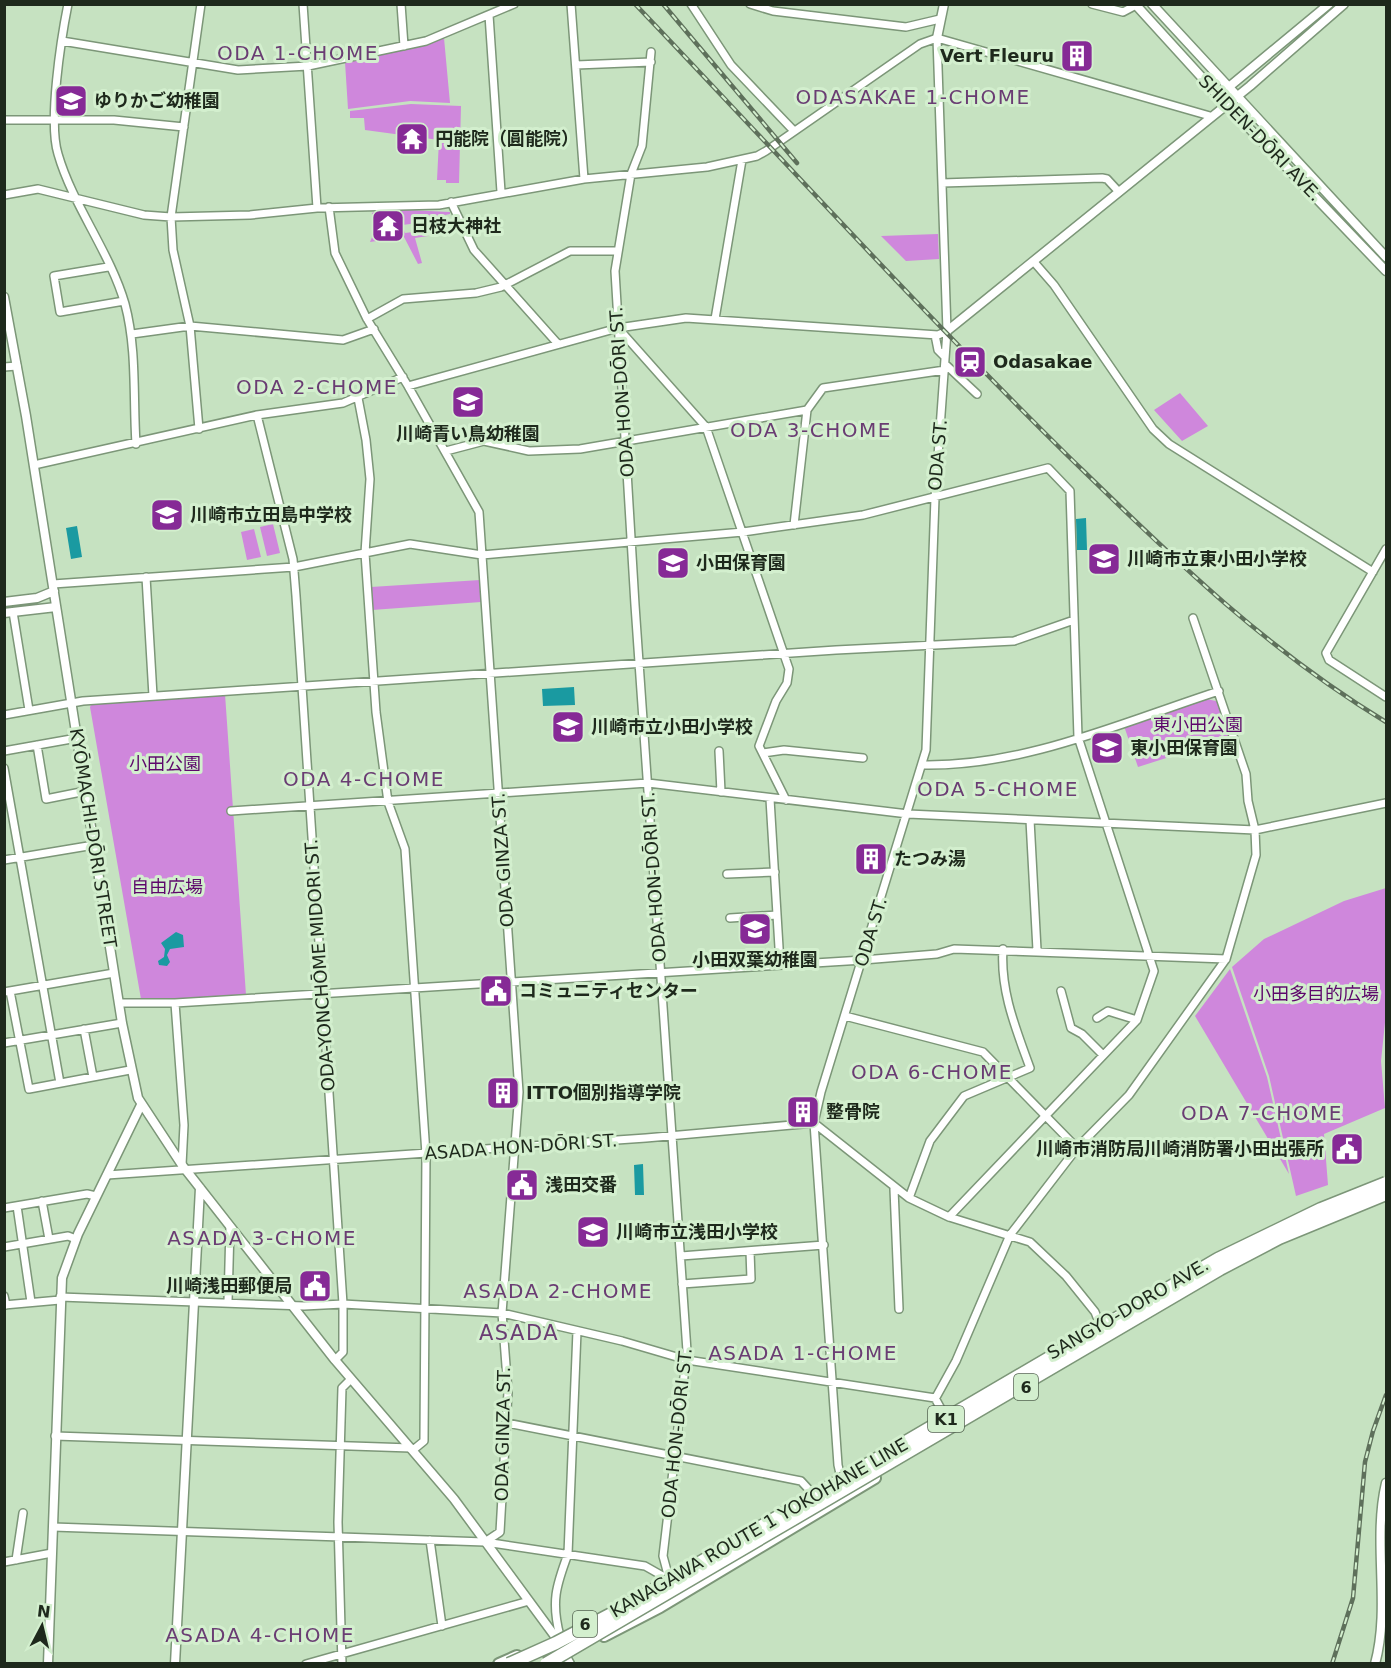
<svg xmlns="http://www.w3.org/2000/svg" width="1391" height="1668" viewBox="0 0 1391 1668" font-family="'DejaVu Sans','Noto Sans JP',sans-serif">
<rect width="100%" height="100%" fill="#c6e2c1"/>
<path fill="#cf87dc" d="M444 38 450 103 410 101 348 109 345 62Z
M411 104 461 106 459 183H446V180H437L439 140 365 130 364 118H350V111Z
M381 208 391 209 395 218 398 217 400 210H406L450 212V214L435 217 427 222 402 225 405 233 413 232 414 226 423 225 429 228 428 236 415 238 422 263 418 264 404 237 370 242 373 235 372 213Z
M938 234 939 259 906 261 881 236Z
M1180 393 1208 426 1182 441 1154 410Z
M273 524 280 553 267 556 260 527Z
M254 529 261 557 247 560 241 532Z
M480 580 481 602 372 610 371 587Z
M225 694 246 995 143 1001 141 999 90 707 92 703Z
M1206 699 1216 701 1219 705 1229 738 1138 767 1124 726Z
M1386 888V1013L1381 1061 1385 1108 1324 1134 1328 1185 1296 1196 1269 1076 1232 967 1264 939 1344 901Z
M1230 969 1267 1077 1289 1174 1195 1016Z"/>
<path fill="#1a9aa1" d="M1086 518 1087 550H1077L1076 519Z
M77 526 82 557 71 559 66 528Z
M574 687 575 705 543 706 542 689Z
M176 932 183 935 184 947 170 949 167 955 170 962 167 966 159 965 158 961 164 957 165 949 161 943Z
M643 1164 644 1195H635L634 1165Z"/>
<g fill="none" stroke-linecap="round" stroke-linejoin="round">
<g stroke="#7c9678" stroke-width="10">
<path id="minor" d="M68 4C61 39 48 122 58 154 73 206 110 252 125 304 137 349 133 398 136 444
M303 4 317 208
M401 4 404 46
M571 4 584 179
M691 4 731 65 794 131
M750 4 773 11 906 27 940 19
M1092 4 1123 12 1138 4
M489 15 501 192
M62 41 238 70 308 66 426 41 514 4
M651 52 642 146 631 174 615 271 635 605 687 1351 663 1556 670 1582
M576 65 651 62
M4 120H114L184 127
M942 183 1102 178 1107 179 1119 192
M4 195 38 189 144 215 171 217 250 215 317 208 439 205 584 179 707 167 757 156 766 151 920 44 937 38 1210 116
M451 202 474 250 558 344
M329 207 335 253 367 319 408 386 479 512 519 1092 502 1313 508 1392 500 1532 485 1542
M1034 262 1054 285 1153 429 1169 444 1373 572
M108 267 54 276 60 312 124 301
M367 319 403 299 476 293 501 287 570 251H616
M715 319 742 160
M618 328 706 427 789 669 787 683 776 701 759 746 786 800
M132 334 190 326 343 340 374 329
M935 335 938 350 945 357
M945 364 977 394
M4 367 17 366
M408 386 618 328 686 318 938 335 947 331
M358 398 366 440 370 479 365 553 376 712 388 802 405 849 426 1154 424 1441 413 1450
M257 415 293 559 296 596 343 1304V1352L335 1360
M199 429 190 326 173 250 171 217 201 4
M446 451 484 441 529 451 580 449 807 410
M34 465 257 415 343 403 403 377
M794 525 807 410 823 388 945 370
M1386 549 1326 653 1329 660 1386 697
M146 577 153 696
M53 584 294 567 410 544 482 555 743 532 863 515 1048 468 1070 491 1078 737 1154 971 1137 1020 949 1217
M13 612 29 710
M4 715 83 701 836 650 1014 641 1074 620
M37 745 46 799 86 791
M4 751 77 738
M719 751 721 792
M763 753 784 750 863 758
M922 765C1024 767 1123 722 1219 691
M4 768 60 1083
M770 799 780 964
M231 811 648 783 908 814 1255 830 1386 803
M1030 820 1037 950
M4 860 94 845
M727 874 775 872
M730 918 777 915
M10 991 29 1089 130 1070
M1061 991 1071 1028 1082 1034 1103 1055
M4 992 114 973
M119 1003H175L863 960 937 954 954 949 1226 959
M175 1003 184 1125 182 1165
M845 1016 983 1052 1077 1148
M1097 1018 1108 1011 1137 1020
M84 1029 93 1077
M4 1043 122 1023
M107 1175 646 1138 814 1123 909 1198 949 1217 1030 1242 1066 1276 1095 1312 1102 1330
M894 1189 899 1309
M909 1198 930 1141 964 1096 1030 1068C1016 1029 1000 991 1003 949
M42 1201 49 1239
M17 1206 31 1302
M4 1208 87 1194 96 1196
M4 1247 68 1236 76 1239
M681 1256 824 1245
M682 1284 751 1279 750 1251
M4 1296 6 1305
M60 1297 304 1306 343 1304 502 1313 622 1341 687 1360 935 1398 947 1420
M228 1302 230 1227
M4 1305 60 1300
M935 1399 956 1361 1010 1235 1077 1148 1129 1095 1226 959 1256 855 1255 830 1248 801 1246 774 1193 618
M507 1423 801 1481 813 1494
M55 1436 411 1448
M841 1478 838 1465 814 1123 821 1092 926 750 935 498 947 331 937 38
M53 1527 485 1542 645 1566 668 1579
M430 1540 442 1626
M16 1560 23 1513
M4 1562 52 1553
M560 1636C551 1602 556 1586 568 1554L577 1331
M306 1664 529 1601
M342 1664 338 1522 342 1388 351 1379"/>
</g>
<g stroke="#7c9678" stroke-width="11">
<path id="tertiary" d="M1135 4 1226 104 1386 271
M1152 4 1386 257
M937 38 944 4
M1218 96 1329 4
M4 297 26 416 122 1023 138 1098 182 1165 335 1360 454 1499 554 1635 570 1664
M947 331 1250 86 1344 4
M4 602 37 598 54 591
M4 613 56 607
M48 1664 62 1278 78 1234 141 1105
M175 1664 200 1188
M1375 1664C1391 1605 1372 1542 1386 1483"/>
</g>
<g stroke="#7c9678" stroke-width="14">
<path id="primary" d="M604 1636 660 1607 875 1478
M499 1664 517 1656"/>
</g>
<use href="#minor" stroke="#fff" stroke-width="7"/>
<use href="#tertiary" stroke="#fff" stroke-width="8"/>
<use href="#primary" stroke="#fff" stroke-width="10"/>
<g stroke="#5e705b" stroke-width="4.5">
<path id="rail" d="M635 4C778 154 918 308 1066 454 1170 555 1261 646 1386 722
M663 4 797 163
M1332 1664 1353 1598 1365 1462 1373 1431 1386 1395"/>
</g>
<use href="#rail" stroke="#d3efce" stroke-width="2" stroke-dasharray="7" stroke-linecap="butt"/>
<g stroke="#7c9678" stroke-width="15" stroke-linecap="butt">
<path id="motorway-bridge" d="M509 1664 556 1643 619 1610 1218 1259 1321 1209 1386 1183
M546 1664 1220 1269 1279 1238 1386 1194"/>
</g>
<use href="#motorway-bridge" stroke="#fff" stroke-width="12"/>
</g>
<defs>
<g id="building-square" transform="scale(1.725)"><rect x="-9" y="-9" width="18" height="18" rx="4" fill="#862a96" stroke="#d3efce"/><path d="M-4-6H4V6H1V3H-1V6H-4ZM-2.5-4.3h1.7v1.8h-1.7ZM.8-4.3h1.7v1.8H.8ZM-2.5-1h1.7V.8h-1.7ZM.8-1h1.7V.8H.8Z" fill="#fff"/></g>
<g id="school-square" transform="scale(1.725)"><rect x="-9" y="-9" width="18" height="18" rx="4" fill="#862a96" stroke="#d3efce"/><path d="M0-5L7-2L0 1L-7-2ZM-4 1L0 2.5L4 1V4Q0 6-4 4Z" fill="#fff"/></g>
<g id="temple-square" transform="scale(1.725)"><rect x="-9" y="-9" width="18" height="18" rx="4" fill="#862a96" stroke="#d3efce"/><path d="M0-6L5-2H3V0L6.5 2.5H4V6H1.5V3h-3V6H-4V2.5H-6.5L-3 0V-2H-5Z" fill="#fff"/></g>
<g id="station-square" transform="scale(1.725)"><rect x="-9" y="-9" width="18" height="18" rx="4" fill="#862a96" stroke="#d3efce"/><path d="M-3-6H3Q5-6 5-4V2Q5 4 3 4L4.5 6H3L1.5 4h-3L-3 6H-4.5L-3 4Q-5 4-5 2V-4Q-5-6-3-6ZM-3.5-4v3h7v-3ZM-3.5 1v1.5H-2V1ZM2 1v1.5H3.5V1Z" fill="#fff"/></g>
<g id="civic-square" transform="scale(1.725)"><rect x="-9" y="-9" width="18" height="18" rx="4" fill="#862a96" stroke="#d3efce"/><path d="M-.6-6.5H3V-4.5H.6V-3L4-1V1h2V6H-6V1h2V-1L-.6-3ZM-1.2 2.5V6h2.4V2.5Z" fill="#fff"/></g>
</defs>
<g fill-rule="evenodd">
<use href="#building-square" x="1077" y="56"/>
<use href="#school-square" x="71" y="101"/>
<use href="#temple-square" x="412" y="139"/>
<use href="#temple-square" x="388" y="226"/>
<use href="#station-square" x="970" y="362"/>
<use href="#school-square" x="468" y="402"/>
<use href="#school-square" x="167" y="515"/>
<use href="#school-square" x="1104" y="559"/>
<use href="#school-square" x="673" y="563"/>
<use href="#school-square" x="568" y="727"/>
<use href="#school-square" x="1107" y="748"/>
<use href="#building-square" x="871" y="859"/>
<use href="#school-square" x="755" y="929"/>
<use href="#civic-square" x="496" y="991"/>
<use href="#building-square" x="503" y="1093"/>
<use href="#building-square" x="803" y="1112"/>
<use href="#civic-square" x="1347" y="1149"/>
<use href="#civic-square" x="522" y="1185"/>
<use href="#school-square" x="593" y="1232"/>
<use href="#civic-square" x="315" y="1286"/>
</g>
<g text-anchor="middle" stroke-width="6" stroke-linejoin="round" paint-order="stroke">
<g fill="#d3efce" stroke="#546451" stroke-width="1.5">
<rect x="1014" y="1374" width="24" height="26" rx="4.5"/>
<rect x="928" y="1406" width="36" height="26" rx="4.5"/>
<rect x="573" y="1611" width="24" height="26" rx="4.5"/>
</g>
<g font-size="16" font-weight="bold" fill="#1e291c">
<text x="1026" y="1393">6</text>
<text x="946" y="1425">K1</text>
<text x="585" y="1630">6</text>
</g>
<g font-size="18" font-weight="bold" fill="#1e291c" stroke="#d3efce" text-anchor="start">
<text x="1054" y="62" text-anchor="end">Vert Fleuru</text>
<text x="94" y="107">ゆりかご幼稚園</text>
<text x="435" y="145">円能院（圓能院）</text>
<text x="411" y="232">日枝大神社</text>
<text x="993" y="368">Odasakae</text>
<text x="468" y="440" text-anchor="middle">川崎青い鳥幼稚園</text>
<text x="190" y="521">川崎市立田島中学校</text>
<text x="1127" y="565">川崎市立東小田小学校</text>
<text x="696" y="569">小田保育園</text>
<text x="591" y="733">川崎市立小田小学校</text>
<text x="1130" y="754">東小田保育園</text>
<text x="894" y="865">たつみ湯</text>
<text x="755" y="966" text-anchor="middle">小田双葉幼稚園</text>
<text x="519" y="997">コミュニティセンター</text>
<text x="526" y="1099">ITTO個別指導学院</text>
<text x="826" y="1118">整骨院</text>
<text x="1324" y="1155" text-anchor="end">川崎市消防局川崎消防署小田出張所</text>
<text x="545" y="1191">浅田交番</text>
<text x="616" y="1238">川崎市立浅田小学校</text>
<text x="292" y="1292" text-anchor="end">川崎浅田郵便局</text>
</g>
<g font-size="18" fill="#1e291c" stroke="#d3efce">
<text transform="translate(1260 138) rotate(46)" y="6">SHIDEN-DŌRI AVE.</text>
<text transform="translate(622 392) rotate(-94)" y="6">ODA HON-DŌRI ST.</text>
<text transform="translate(938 455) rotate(-85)" y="6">ODA ST.</text>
<text transform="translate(93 838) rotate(81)" y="6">KYŌMACHI-DŌRI STREET</text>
<text transform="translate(503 860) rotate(-94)" y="6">ODA GINZA ST.</text>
<text transform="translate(654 877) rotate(-94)" y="6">ODA HON-DŌRI ST.</text>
<text transform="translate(871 932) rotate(-73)" y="6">ODA ST.</text>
<text transform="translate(320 965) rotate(-94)" y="6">ODA-YONCHŌME MIDORI ST.</text>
<text transform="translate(521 1147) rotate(-4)" y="6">ASADA HON-DŌRI ST.</text>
<text transform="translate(1128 1309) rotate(-30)" y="6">SANGYO-DORO AVE.</text>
<text transform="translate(677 1433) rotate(-84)" y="6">ODA HON-DŌRI ST.</text>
<text transform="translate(503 1434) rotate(-89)" y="6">ODA GINZA ST.</text>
<text transform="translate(759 1528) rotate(-30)" y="6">KANAGAWA ROUTE 1 YOKOHANE LINE</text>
</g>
<g font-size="18" fill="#5d076b" stroke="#d3efce">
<text x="1198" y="731">東小田公園</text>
<text x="165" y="770">小田公園</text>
<text x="167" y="893">自由広場</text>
<text x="1316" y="1000">小田多目的広場</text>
</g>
<g font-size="20" letter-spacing="1.5" fill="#6a3d73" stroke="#d3efce">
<text x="298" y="60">ODA 1-CHOME</text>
<text x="913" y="104">ODASAKAE 1-CHOME</text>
<text x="317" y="394">ODA 2-CHOME</text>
<text x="811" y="437">ODA 3-CHOME</text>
<text x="364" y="786">ODA 4-CHOME</text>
<text x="998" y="796">ODA 5-CHOME</text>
<text x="932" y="1079">ODA 6-CHOME</text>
<text x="1262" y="1120">ODA 7-CHOME</text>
<text x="262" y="1245">ASADA 3-CHOME</text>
<text x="558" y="1298">ASADA 2-CHOME</text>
<text x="803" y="1360">ASADA 1-CHOME</text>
<text x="260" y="1642">ASADA 4-CHOME</text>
</g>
<g font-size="21" letter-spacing="1.5" fill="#6a3d73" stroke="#d3efce">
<text x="519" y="1340">ASADA</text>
</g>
</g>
<rect width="1391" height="1668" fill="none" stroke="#1e291c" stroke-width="12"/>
<g transform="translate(42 1626) rotate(7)" stroke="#d3efce" stroke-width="4.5" paint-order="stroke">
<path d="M0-4.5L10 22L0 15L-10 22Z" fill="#1e291c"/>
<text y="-9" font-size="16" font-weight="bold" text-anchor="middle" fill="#1e291c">N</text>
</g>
</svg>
